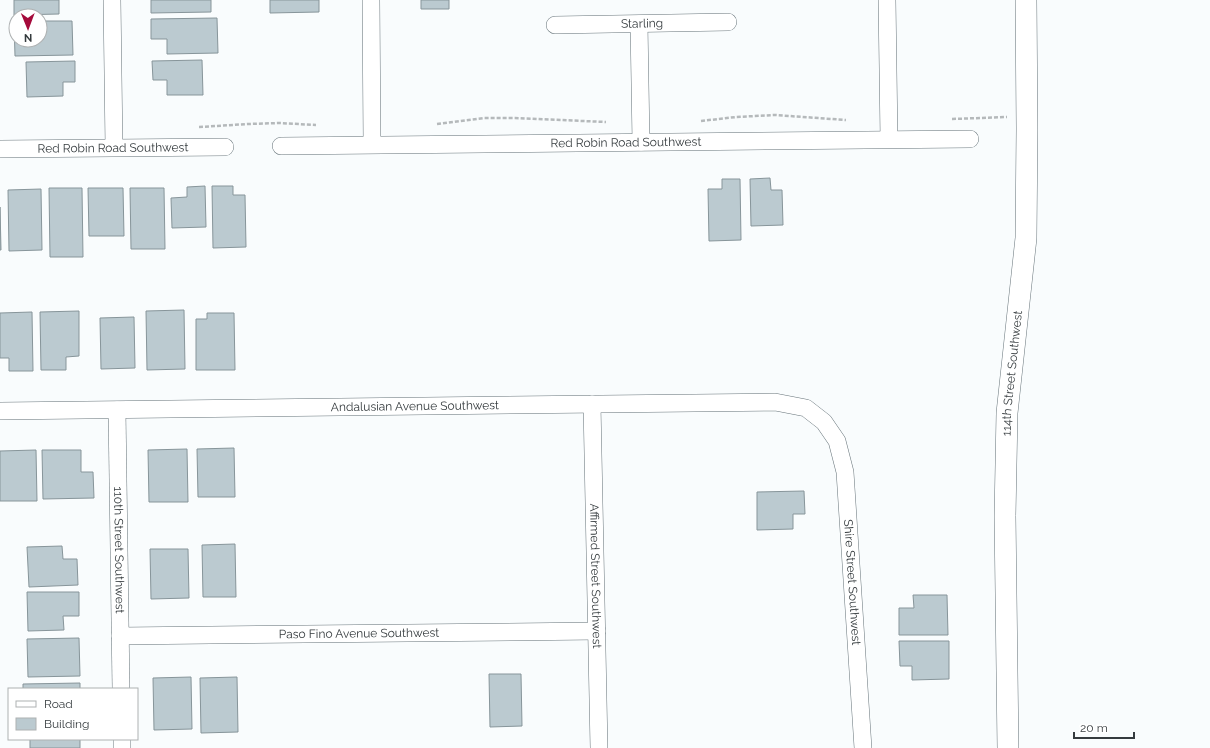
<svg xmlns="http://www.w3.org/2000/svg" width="1210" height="748" viewBox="0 0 1210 748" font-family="Raleway,sans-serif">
<rect width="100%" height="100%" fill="#f9fcfd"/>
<path fill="#bbcad0" stroke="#87959a" d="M14 0H59V14L14 15Z
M151 0H211V12L151 13Z
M270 0H319V12L270 13Z
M421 0H449V9H421Z
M217 18 218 53 167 54V39H151V19Z
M40 21H72L73 55 15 56 14 22H16V40H40Z
M202 60 203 95H167V80H153L152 61Z
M75 61V82H63V96L27 97 26 62Z
M770 178 771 190H782L783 225 751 226 750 179Z
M722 179H740L741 240 709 241 708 189H722Z
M205 186 206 227 172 228 171 198 187 197V187Z
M212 186H233V195H245L246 247 213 248Z
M49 188H82L83 257H50Z
M88 188H123L124 236H89Z
M130 188H164L165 249H131Z
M41 189 42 250 9 251 8 190Z
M0 207 1 250H0Z
M184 310 185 369 147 370 146 311Z
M79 311V356L66 357V370H41L40 312Z
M32 312 33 371H9V358H0V313Z
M207 313H234L235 370H196V319H207Z
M134 317 135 368 101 369 100 318Z
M234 448 235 497H198L197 449Z
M187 449 188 502H149L148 450Z
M36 450 37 501H0V451Z
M42 450H81V472H93L94 498 43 499Z
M804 491 805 514H793V529L757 530V492Z
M235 544 236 597H203L202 545Z
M62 546 63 559H77L78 585 29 587 27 547Z
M150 549H188L189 598 151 599Z
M27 592H79V616H63L64 630 28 631Z
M913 595H947L948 635H899V608H914Z
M79 638 80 676 28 677 27 639Z
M899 641H949V679L912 680V666H900Z
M489 674H521L522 726 490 727Z
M191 677 192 729 154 730 153 678Z
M237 677 238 732 201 733 200 678Z
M80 683V689H23V684Z
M30 739H80V748H30Z"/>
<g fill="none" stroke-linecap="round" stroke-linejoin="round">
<g stroke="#67747a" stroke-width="18">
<g id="minor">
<path d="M112 0 114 147"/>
<path d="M371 0 372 144"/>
<path d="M887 0 889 139"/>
<path d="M639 24 641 142"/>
<path id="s1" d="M555 25 728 22"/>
<path id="s2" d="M281 146 970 139"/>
<path id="s3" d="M0 149 225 147"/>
<path id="s4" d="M592 404 599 748"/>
<path id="s5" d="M117 410 121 689"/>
<path id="s6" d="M0 411 775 402 806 408 824 422 837 441 845 472 863 748"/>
<path id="s7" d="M120 636 597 631"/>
<path d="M122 739V748"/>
</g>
</g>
<g stroke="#67747a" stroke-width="22">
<g id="tertiary">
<path id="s8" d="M1008 748 1005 516 1007 413 1026 238 1027 129 1026 0"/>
</g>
</g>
<path stroke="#b5b9bb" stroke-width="2.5" stroke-dasharray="4 2" stroke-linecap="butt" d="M952 119 1007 117
M701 121 736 117 775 115 846 120
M437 124 484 118H515L606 122
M199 127 248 124 279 123 316 125"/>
<use href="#minor" stroke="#fff" stroke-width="17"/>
<use href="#tertiary" stroke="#fff" stroke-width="21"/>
</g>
<g text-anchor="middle" stroke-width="4" stroke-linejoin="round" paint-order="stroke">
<g font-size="12" fill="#353b3e" stroke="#fff">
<text dy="4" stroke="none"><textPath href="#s1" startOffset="87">Starling</textPath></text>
<text dy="4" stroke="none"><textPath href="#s2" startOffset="345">Red Robin Road Southwest</textPath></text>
<text dy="4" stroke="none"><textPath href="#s3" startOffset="113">Red Robin Road Southwest</textPath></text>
<text dy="4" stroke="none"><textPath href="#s8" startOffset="375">114th Street Southwest</textPath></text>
<text dy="4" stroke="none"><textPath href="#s6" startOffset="415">Andalusian Avenue Southwest</textPath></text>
<text dy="4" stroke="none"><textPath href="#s5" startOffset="140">110th Street Southwest</textPath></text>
<text dy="4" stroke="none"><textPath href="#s4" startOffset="172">Affirmed Street Southwest</textPath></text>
<text dy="4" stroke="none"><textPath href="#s6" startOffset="995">Shire Street Southwest</textPath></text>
<text dy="4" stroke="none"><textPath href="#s7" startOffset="239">Paso Fino Avenue Southwest</textPath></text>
</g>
</g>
<rect x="8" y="688" width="130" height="52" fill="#ffffff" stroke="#aeb1b2"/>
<rect x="16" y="701" width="20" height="6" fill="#ffffff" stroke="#aeb1b2"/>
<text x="44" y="708" font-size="12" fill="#353b3e">Road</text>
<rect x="16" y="718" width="20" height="12" fill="#bbcad0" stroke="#aeb1b2"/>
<text x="44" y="728" font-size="12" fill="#353b3e">Building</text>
<g transform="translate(28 28) rotate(179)"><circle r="19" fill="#ffffff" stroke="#aeb1b2"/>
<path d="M0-3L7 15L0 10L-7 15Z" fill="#a50a3b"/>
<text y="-6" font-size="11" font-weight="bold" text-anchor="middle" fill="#353b3e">N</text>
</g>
<path d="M1074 732v6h60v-6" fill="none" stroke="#353b3e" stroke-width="2"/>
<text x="1080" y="732" font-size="12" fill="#353b3e" stroke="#ffffff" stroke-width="3" paint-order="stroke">20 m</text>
</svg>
